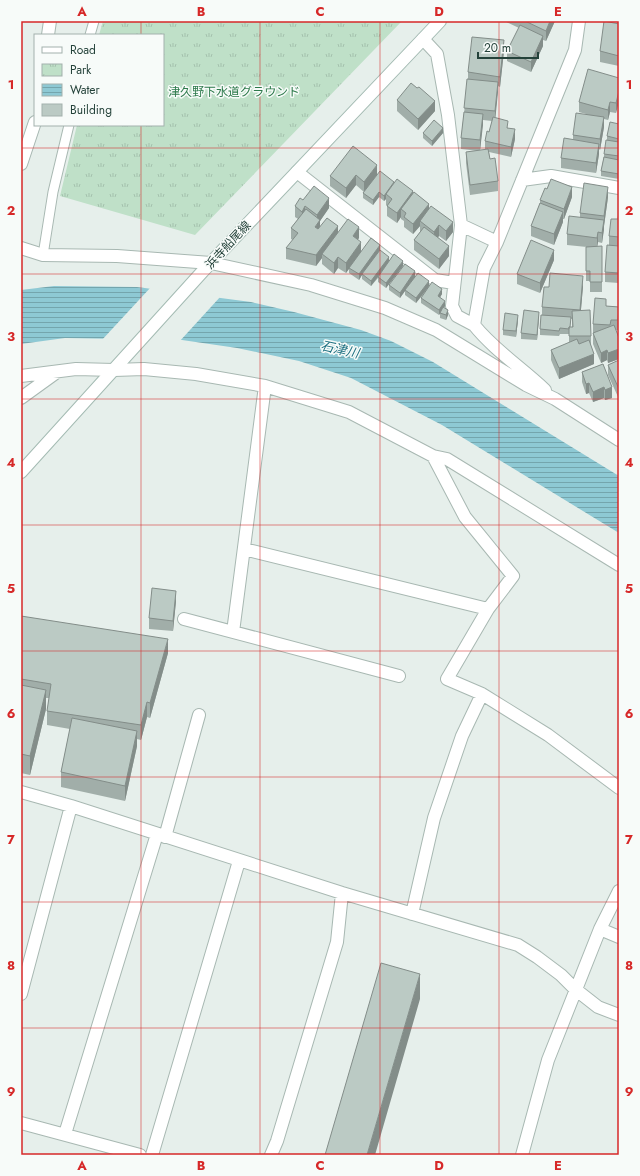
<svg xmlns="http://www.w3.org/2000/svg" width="640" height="1176" viewBox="0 0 640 1176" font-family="Jost,'Noto Sans JP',sans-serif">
<defs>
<pattern id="park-tufts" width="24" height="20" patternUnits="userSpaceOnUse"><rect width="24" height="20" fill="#bfe0c8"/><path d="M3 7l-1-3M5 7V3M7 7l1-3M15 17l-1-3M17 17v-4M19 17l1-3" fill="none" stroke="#a4c1ad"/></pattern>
<pattern id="water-rules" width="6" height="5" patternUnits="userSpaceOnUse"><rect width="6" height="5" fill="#8ec9d4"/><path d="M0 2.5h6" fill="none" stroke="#74a5ad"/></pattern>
</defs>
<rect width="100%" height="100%" fill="#e6efeb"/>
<path fill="url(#park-tufts)" d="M103 21H402L195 235 60 196 77 125H163V35H99Z"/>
<path fill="url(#water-rules)" d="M54 286 137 287 251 302 294 312 361 330 391 341 433 362 619 476V533L442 425 351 378 299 361 237 348 182 340 65 338 21 344V290Z"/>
<path fill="#e6efeb" d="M151 287 221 296 179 342 101 341Z"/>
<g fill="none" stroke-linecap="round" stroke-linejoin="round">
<g stroke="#a8b8b2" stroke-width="11">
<path id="lane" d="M90 35 94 21
M43 255 53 192 69 125"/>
</g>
<g stroke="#a8b8b2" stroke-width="14">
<path id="street" d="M48 35 50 21
M423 39 437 54 448 115 461 225 452 306 457 316 474 325
M21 164 35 122
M297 172 435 280 454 283
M522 180 551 176 619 188
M461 225 497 242
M21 248 43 255 117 256 211 263 311 285 385 308 436 330 526 385 555 399 619 440
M21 376 76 369 114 370 144 369 196 374 265 386 349 412 433 456 447 459 619 565
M545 390C522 368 494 350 474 325L484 268 497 242 575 50 579 21
M21 398 57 372
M244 549 488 609
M184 619 399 676
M233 632 265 386
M482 694 548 735 619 788
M21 792 71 806 342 893 518 945 537 957 561 975 575 989 598 1007 619 1015
M165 837 199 715
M412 914 434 818 462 736 482 694 447 679 488 609 513 576 465 517 433 456
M600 929 619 937
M21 994 71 806
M21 1123 140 1155
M65 1134 157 834
M152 1155 239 861
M271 1155 277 1141 337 942 342 893
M522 1155 548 1060 600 929 619 891"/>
</g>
<g stroke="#a4bbb3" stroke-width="14">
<path id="secondary" d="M21 472 203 271 440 21"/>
</g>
<use href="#lane" stroke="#fff" stroke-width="9"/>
<use href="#street" stroke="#fff" stroke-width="12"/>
<use href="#secondary" stroke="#fff" stroke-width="12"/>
</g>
<path fill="#a1aea9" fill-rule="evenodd" d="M504 21H555L546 41 543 40V46L531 72 507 61V51L519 28Z
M619 24V66L600 62V51Z
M504 51 500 87 498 86 495 118 508 128 515 139 511 157 489 152 490 159 498 181V191L470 195 466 163V152L479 151 461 149V138L468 80V72ZM483 120 492 121 489 132 485 141V150H480Z
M619 78 616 113 610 112 608 120 604 119V127L600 150 599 149V154L596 173 561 168V158L573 140V135L586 114 579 112V102Z
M397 100 435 111 418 130 397 111Z
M619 124V179L601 176V171L607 140V136Z
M423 133H443L432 146 423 138Z
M377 175 394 182 413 194 429 208 453 232 446 241 439 236 438 237 449 256 439 269 414 250V240L420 232V226L413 234 404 227V221L401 219V217L397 223 387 216V206L386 205V199L384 201 379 197 373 205 363 198V193L373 180 364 192 356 185 346 198 330 186V176Z
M572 197 564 219H563V222L554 245 531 236V226L540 203V200Z
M608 197 604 226 602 243 598 242 597 247 602 246V292H590V281H586V247H587L567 245V234L580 218V213Z
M303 200 329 208 320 221V226L338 232 359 238 358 239 361 251 380 250 389 260 403 266 386 288 378 282V278L371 286 362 279V275L359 280 349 273V269L346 273 338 268 334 274 322 264V258L316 266 286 259V248L293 240 291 239V228L298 219 295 217V206Z
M619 212V283L605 282V272L609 245V236L618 219Z
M554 260 540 293 517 284V274Z
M415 276 442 294 440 297 445 306 444 308 448 315 446 320 440 318V313L439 315 421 303V298L426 291 416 303 405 295V291L400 298 389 290V285Z
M583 286 581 310 591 336V346L594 364 559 379 551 360V350L569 343V334H560L559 336 540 335V329L542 315V307L549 287ZM571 319H572V327H570Z
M606 306 619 307 618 330H616L619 338V359L608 363 607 360 601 363 593 344V324Z
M539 317 537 340 521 339V333Z
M518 320 516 337 503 335V330Z
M619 360V399L608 375V365Z
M603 364 612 398 605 400 604 398 593 402 589 393 586 394 582 382V372Z
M176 601 173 631 149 629V618Z
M21 616 168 653 150 718 147 717 141 740 137 739V746L125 801 61 787V772L70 729 47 725V711L49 698H46V709L30 775 21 773Z"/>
<path fill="#838d89" d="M550 21H555L546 41V31Z
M543 36V46L531 72V62Z
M504 40V51L500 87V77Z
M498 82V92L495 122V111Z
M619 91V102L616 113V103Z
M435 101V111L418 130V119Z
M610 102V112L608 120V110Z
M483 114V125L480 151V140Z
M604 117V127L600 150V139Z
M443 128V133L432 146V141Z
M515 129V139L511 157V147Z
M599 144V154L596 173V163Z
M377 165V175L364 192V182Z
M356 175V185L346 198V188Z
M394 182 386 194V199L384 201V196Z
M572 187V197L564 219V209Z
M608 187V197L604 226V216Z
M413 191V201L401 209V217L397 223V213Z
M379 192V197L373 205V200Z
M329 198V208L320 221V230L315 227 317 225V215Z
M429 204V214L420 221V226L413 234V224Z
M305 206V217L302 222V212Z
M563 212V222L554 245V234Z
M604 220V230L602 243V233Z
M453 222V232L446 241V231Z
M439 225V236L434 242V232Z
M338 226V236L322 254V258L316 266V255Z
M359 227V238L353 246V236Z
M598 232V242L597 248V238Z
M361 242V252L346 273V263Z
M380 245V251L362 274V275L359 280V274Z
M449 246V256L439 269V259Z
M554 250V260L540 293V283Z
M338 257V268L334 274V263Z
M389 257V262L371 286V281Z
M403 261V266L386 288V283Z
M415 271V277L405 290V291L400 298V293Z
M583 276V286L580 320V310Z
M429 281V286L416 303V298Z
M442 289V294L438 301V296Z
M445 301V306L439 315V310Z
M619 307V317L618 330V320Z
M448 310V315L446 320V315Z
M539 312V317L537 340V335Z
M518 315V320L516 337V331Z
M619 349V359L608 363V353Z
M607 350V360L601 363V353Z
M594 354V364L559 379V368Z
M589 383V393L586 394V384Z
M604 387V398L593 402V392Z
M612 387V398L605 400V390Z
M176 591V601L173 631V621Z
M168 639V653L150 718V703Z
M46 690V709L30 775V756Z
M147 702V717L141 740V725Z
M137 731V746L125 801V786Z
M420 974V999L375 1155H367Z"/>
<path fill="#bbcac4" stroke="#838d89" d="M525 21H550L546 31Z
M604 21 619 24V56L600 51Z
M520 25 543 36 531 62 507 51Z
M472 37 504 40 500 77 468 72Z
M588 69 619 78V91L616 103 610 102 608 110 579 102Z
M467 79 498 82 495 111 464 108Z
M411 83 417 88 419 87 435 101 418 119 397 100Z
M464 112 483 114 480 140 461 138Z
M576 113 604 117 600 139 573 135Z
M493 117 508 121 507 128 515 129 511 147 485 141 487 131 489 132Z
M434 120 443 128 432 141 423 133Z
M610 122 619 124V139L607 136Z
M564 138 599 144 596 163 561 158Z
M606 140 619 142V156L604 154Z
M353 146 377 165 364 182 356 175 346 188 330 176Z
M488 149 490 159 495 158 498 181 470 185 466 152Z
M604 157 619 160V174L601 171Z
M380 171 394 182 384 196 379 192 373 200 363 193Z
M397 179 413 191 397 213 387 206 392 199 386 194Z
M551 179 572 187 564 209 540 200 545 188 547 189Z
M584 183 608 187 604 216 580 213Z
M314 186 329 198 317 215 305 206 302 212 295 206 300 198 303 200Z
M414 192 429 204 413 224 404 217 406 213 401 209Z
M540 203 563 212 554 234 531 226Z
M431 206 453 222 446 231 439 225 434 232 420 221Z
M306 209 320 220 315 227 318 229 327 218 338 226 316 255 286 248 298 233 291 228Z
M619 212V237L609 236 611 219H618Z
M569 216 604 220 602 233 598 232 597 238 567 234Z
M348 219 359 227 353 236 361 242 346 263 338 257 334 263 322 254Z
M424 227 449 246 439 259 414 240Z
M371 238 380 245 359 274 349 268Z
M531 240 554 250 540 283 517 274Z
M607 245 619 246V273L605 272Z
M602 246V282H590V271H586V247Z
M380 250 389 257 371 281 362 274Z
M394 254 403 261 386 283 378 277Z
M405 264 415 271 400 293 389 285Z
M418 273 429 281 416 298 405 290Z
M550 273 583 276 580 310 542 307 544 287H549Z
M432 282 442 289 438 296 445 301 439 310 421 298Z
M595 298 606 299V306L619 307 618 320H611L610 325 593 324Z
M443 307 448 310 446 315 440 313Z
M524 310 539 312 537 335 521 333Z
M590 310 591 336H569V327H573L572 311Z
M505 313 518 315 516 331 503 330Z
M541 315 571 317 570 327H569V329L560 328 559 331 540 329Z
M614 325 619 338V349L608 353 607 350 601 353 593 333Z
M577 339 579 344 589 340 594 354 559 368 551 350Z
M619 360V389L608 365Z
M603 364 612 387 605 390 604 387 593 392 589 383 586 384 582 372Z
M152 588 176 591 173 621 149 618Z
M21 616 168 639 150 703 147 702 141 725 47 711 51 684 21 679Z
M21 685 46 690 30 756 21 754Z
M72 718 137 731 125 786 61 772Z
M381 963 420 974 367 1155H325Z"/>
<path fill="none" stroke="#d62828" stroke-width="1" stroke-opacity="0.55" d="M141 21V35M260 21V1155M380 21V1155M499 21V1155M141 125V1155M21 148H619M21 274H619M21 399H619M21 525H619M21 651H619M21 777H619M21 902H619M21 1028H619"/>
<g text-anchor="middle" stroke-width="3" stroke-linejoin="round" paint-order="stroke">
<g font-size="12" fill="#2d7a4b" stroke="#f7fbf9">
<text x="234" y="96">津久野下水道グラウンド</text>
</g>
<g font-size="12" fill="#24423a" stroke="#f7fbf9">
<text transform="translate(228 245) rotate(-47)" y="4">浜寺船尾線</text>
</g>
<g font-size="13" font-style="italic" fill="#1c6f80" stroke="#f7fbf9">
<text transform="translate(340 349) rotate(12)" y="5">石津川</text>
</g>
</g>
<rect width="640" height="1176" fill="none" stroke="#f7fbf9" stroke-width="44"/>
<rect x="34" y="34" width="130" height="92" fill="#f7fbf9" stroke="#a3b1ad"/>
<rect x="42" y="47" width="20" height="6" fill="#ffffff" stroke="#a3b1ad"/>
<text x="70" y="54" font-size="12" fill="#24423a">Road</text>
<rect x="42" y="64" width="20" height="12" fill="url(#park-tufts)" stroke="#a3b1ad"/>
<text x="70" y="74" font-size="12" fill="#24423a">Park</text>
<rect x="42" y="84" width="20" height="12" fill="url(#water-rules)" stroke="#a3b1ad"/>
<text x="70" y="94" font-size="12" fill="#24423a">Water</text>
<rect x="42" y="104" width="20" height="12" fill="#bbcac4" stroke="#a3b1ad"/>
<text x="70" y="114" font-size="12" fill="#24423a">Building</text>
<path d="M478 52v6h60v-6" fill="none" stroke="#24423a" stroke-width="2"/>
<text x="484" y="52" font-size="12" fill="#24423a" stroke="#f7fbf9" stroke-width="3" paint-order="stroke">20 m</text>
<rect x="22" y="22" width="596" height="1132" fill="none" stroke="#d62828" stroke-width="1.5"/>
<g font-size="13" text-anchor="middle" font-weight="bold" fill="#d62828">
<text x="82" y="16">A</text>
<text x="201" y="16">B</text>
<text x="320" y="16">C</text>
<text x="439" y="16">D</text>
<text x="558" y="16">E</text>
<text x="11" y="89">1</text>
<text x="629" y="89">1</text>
<text x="11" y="215">2</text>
<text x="629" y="215">2</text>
<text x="11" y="341">3</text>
<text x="629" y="341">3</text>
<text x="11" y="467">4</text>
<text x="629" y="467">4</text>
<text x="11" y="593">5</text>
<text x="629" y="593">5</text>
<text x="11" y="718">6</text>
<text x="629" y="718">6</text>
<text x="11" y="844">7</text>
<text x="629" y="844">7</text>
<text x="11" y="970">8</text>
<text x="629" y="970">8</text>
<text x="11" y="1096">9</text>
<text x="629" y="1096">9</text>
<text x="82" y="1170">A</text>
<text x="201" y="1170">B</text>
<text x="320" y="1170">C</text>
<text x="439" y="1170">D</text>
<text x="558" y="1170">E</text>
</g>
</svg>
